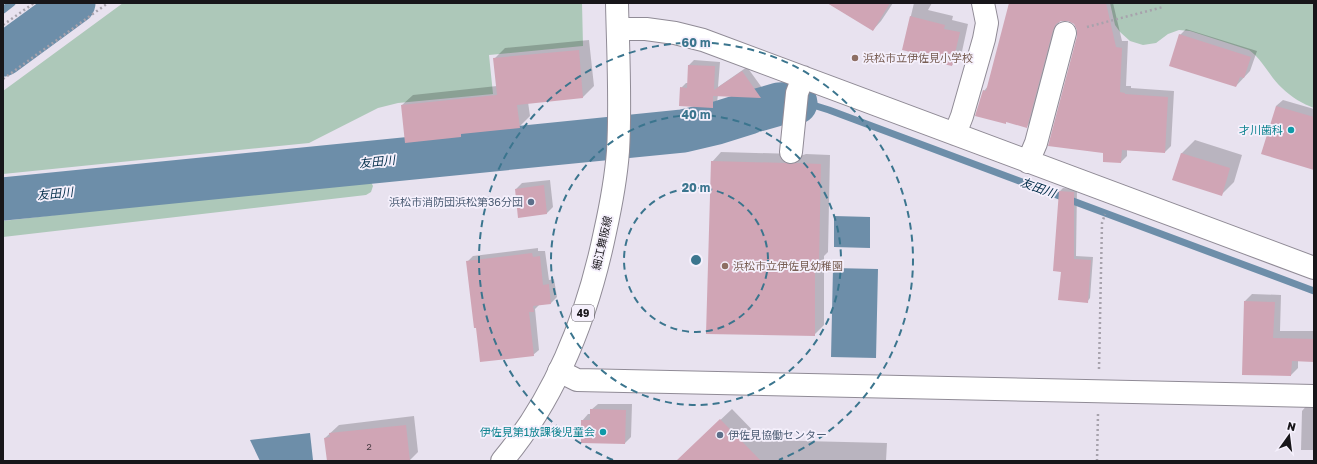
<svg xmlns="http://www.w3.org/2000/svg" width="1317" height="464" viewBox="0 0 1317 464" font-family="'Golos Text','Noto Sans JP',sans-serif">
<rect width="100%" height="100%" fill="#e8e2ef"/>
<path fill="#adc8b9" d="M123 3H582L583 46 489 55 493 94 398 103 378 108 309 143 3 174V91Z
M1110 3H1314V108C1303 104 1291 97 1282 88 1269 76 1263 60 1249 50L1190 31 1179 30 1168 34 1156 43 1143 45 1130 41 1120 32 1115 25Z
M363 179 370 180 373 186 371 192 366 195 3 237V221Z"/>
<path fill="#6d8ea9" d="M834 216 870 217V248L834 247Z
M833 268 878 269 876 358 831 357Z
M310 433 313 460 311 461H260L250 440Z"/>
<path fill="#0003" d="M828 3H893L881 21 873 30Z
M914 3H932L928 10 953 16 952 20 968 24 961 56 952 65 928 55 903 49Z
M1010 3H1113L1122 41H1128L1126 86H1131V88L1174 91 1171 146 1165 152 1127 150V156L1121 162 1104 152 1078 36V29L1074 23 1068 20 1060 21 1059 22 1033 120 1027 126 1007 121 1005 123 984 91 988 86Z
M1186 29 1257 51 1250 71 1236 86 1180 35Z
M589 40 594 86 583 97 528 102 530 116 519 127 464 133 461 136 402 105 413 95 497 86 494 59 505 48Z
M694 60 720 62 718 87 747 67 765 92 761 97 718 95 717 102 712 107 681 88 686 83H688L689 65Z
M1283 100 1314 109V169L1276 106Z
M1195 140 1242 155 1234 182 1221 195 1174 179 1182 153Z
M721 152 795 154 800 156 806 154 830 155 828 252 824 256V325L814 335 712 162Z
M550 180 553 207 547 213 519 217 516 189 522 183Z
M1063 188 1077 189 1076 256 1093 257 1090 298 1087 302 1062 271 1060 191Z
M538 248V251H545L549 280 554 279 557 297 551 303 540 304 535 309 539 350 533 355 467 262 473 256Z
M1252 294 1281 295 1280 331H1314V361L1298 360V368L1291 375 1245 301Z
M598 404H632L631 437 625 443 582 421 588 414H591V410Z
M1308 404H1314V450H1301L1302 411Z
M732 409 762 440 887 443 886 461H677Z
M414 416 418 452 409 461H333L325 438 339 425Z"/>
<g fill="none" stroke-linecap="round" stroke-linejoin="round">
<path stroke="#6d8ea9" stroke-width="7" d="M3 10 12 3
M798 104 813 105 829 110 1314 291"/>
<path stroke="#6d8ea9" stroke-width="43" d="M3 55 74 3
M758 110 779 104 796 103
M3 199 683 131 717 123 749 113"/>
</g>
<path fill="#d0a5b5" d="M827 3H890L873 31Z
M1009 3H1106L1116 47 1122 48 1120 92 1125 93V94L1168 97 1165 153 1122 150 1121 163 1103 162V153L1048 146 1077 36V30L1074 24 1068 21H1061L1056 24 1053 30 1027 128 1006 122V124L975 116 983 90 986 91Z
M910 16 945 25 944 29 960 32 952 66 926 60 927 56 902 50Z
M1179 34 1251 57 1244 78 1240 77 1236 87 1169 66Z
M579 50 583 98 517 105 520 128 461 134V137L405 143 401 105 497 95 493 58Z
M688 65 715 66 714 90 742 71 761 98 713 96V108L679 106 680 87 687 88Z
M1276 106 1314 117V170L1261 154Z
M1181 153 1230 168 1222 196 1172 180Z
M711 161 786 163 790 164 796 163 821 164 819 262H815V336L706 334Z
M544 185 547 214 518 218 515 189Z
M1059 191 1074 192V259L1091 260 1088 303 1058 300 1061 272 1053 271Z
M532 253 533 257 540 256 543 285 549 284 551 304 533 306 534 312H529L534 356 480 362 476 328H474L466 261Z
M1244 301 1275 302 1273 338 1314 339V362L1292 361 1291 376 1242 375Z
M590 409 626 410 625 444 581 443V420H590Z
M720 419 761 461H676Z
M406 425 410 461H327L324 438 330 437 329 433Z"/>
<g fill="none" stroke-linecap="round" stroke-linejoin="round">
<g stroke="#908b96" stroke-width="24">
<path id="minor" d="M618 29H646L675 33 703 40 1314 268
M955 134 962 116 984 39 987 23 983 3
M791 152 797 93 803 77
M1028 162 1036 143 1065 33
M559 371 577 380 1314 396"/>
</g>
<g stroke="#908b96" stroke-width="24">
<path id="major" d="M502 461C557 396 588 314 605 232 611 205 616 178 618 151 621 102 618 52 617 3"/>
</g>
<path stroke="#a7a2ac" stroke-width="2.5" stroke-dasharray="2 3" stroke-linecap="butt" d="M3 25 34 3
M1087 27 1163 7
M3 79 108 3
M1099 369 1102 223 1105 214
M1097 461 1098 414"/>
<use href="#minor" stroke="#fff" stroke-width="22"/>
<use href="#major" stroke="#fff" stroke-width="22"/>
</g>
<g fill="none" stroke="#3b758e" stroke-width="2" stroke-dasharray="7 5">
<circle cx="696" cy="260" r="72"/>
<circle cx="696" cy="260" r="145"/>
<path d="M613 460A217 217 0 1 1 779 460"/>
</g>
<g fill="#8d6e63" stroke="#f5f0fc" stroke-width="1.5">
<circle cx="855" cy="58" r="4"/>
<circle cx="725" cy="266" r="4"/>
</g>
<g fill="#0f9aa8" stroke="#f5f0fc" stroke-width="1.5">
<circle cx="1291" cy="130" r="4"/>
<circle cx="603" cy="432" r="4"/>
</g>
<g fill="#5c6f8a" stroke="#f5f0fc" stroke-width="1.5">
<circle cx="531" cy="202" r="4"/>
<circle cx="720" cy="435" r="4"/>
</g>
<g text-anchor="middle" stroke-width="3.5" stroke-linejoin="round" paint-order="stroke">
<g font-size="9" fill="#463a41">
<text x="369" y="450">2</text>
</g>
<rect fill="#f5f0fc" stroke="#5a575e" stroke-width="1" x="572" y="305" width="22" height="16" rx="3"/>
<g font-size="10" font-weight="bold" fill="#18161a">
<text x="583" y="317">49</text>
</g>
<g font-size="11" fill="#785e54" stroke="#f5f0fc" text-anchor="start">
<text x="863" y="62">浜松市立伊佐見小学校</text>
<text x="733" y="270">浜松市立伊佐見幼稚園</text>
</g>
<g font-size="11" fill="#0d838f" stroke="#f5f0fc" text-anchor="end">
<text x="1283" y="134">才川歯科</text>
<text x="595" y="436">伊佐見第1放課後児童会</text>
</g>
<g font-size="11" fill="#4e5e75" stroke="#f5f0fc" text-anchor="end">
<text x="523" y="206">浜松市消防団浜松第36分団</text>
<text x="728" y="439" text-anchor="start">伊佐見協働センター</text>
</g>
<g font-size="11" fill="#18161a" stroke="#f5f0fc">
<text transform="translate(602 243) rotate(-77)" y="4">細江舞阪線</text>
</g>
<g font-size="12" font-style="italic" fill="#002c48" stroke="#f5f0fc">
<text transform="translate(377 162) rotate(-6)" y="4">友田川</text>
<text transform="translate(1038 188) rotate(20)" y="4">友田川</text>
<text transform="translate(55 194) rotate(-6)" y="4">友田川</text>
</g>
</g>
<circle cx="696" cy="260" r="6" fill="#3b758e" stroke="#f5f0fc" stroke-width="2"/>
<g font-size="12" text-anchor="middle" font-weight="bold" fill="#3b758e" stroke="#f5f0fc" stroke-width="3.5" stroke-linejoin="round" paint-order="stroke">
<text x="696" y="47">60 m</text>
<text x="696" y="119">40 m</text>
<text x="696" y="192">20 m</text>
</g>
<rect width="1317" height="464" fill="none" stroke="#18161a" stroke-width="8"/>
<g transform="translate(1289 436) rotate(14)" stroke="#f5f0fc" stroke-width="3" paint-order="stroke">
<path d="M0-3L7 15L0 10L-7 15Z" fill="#18161a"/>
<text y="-6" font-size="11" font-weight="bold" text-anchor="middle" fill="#18161a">N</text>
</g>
</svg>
